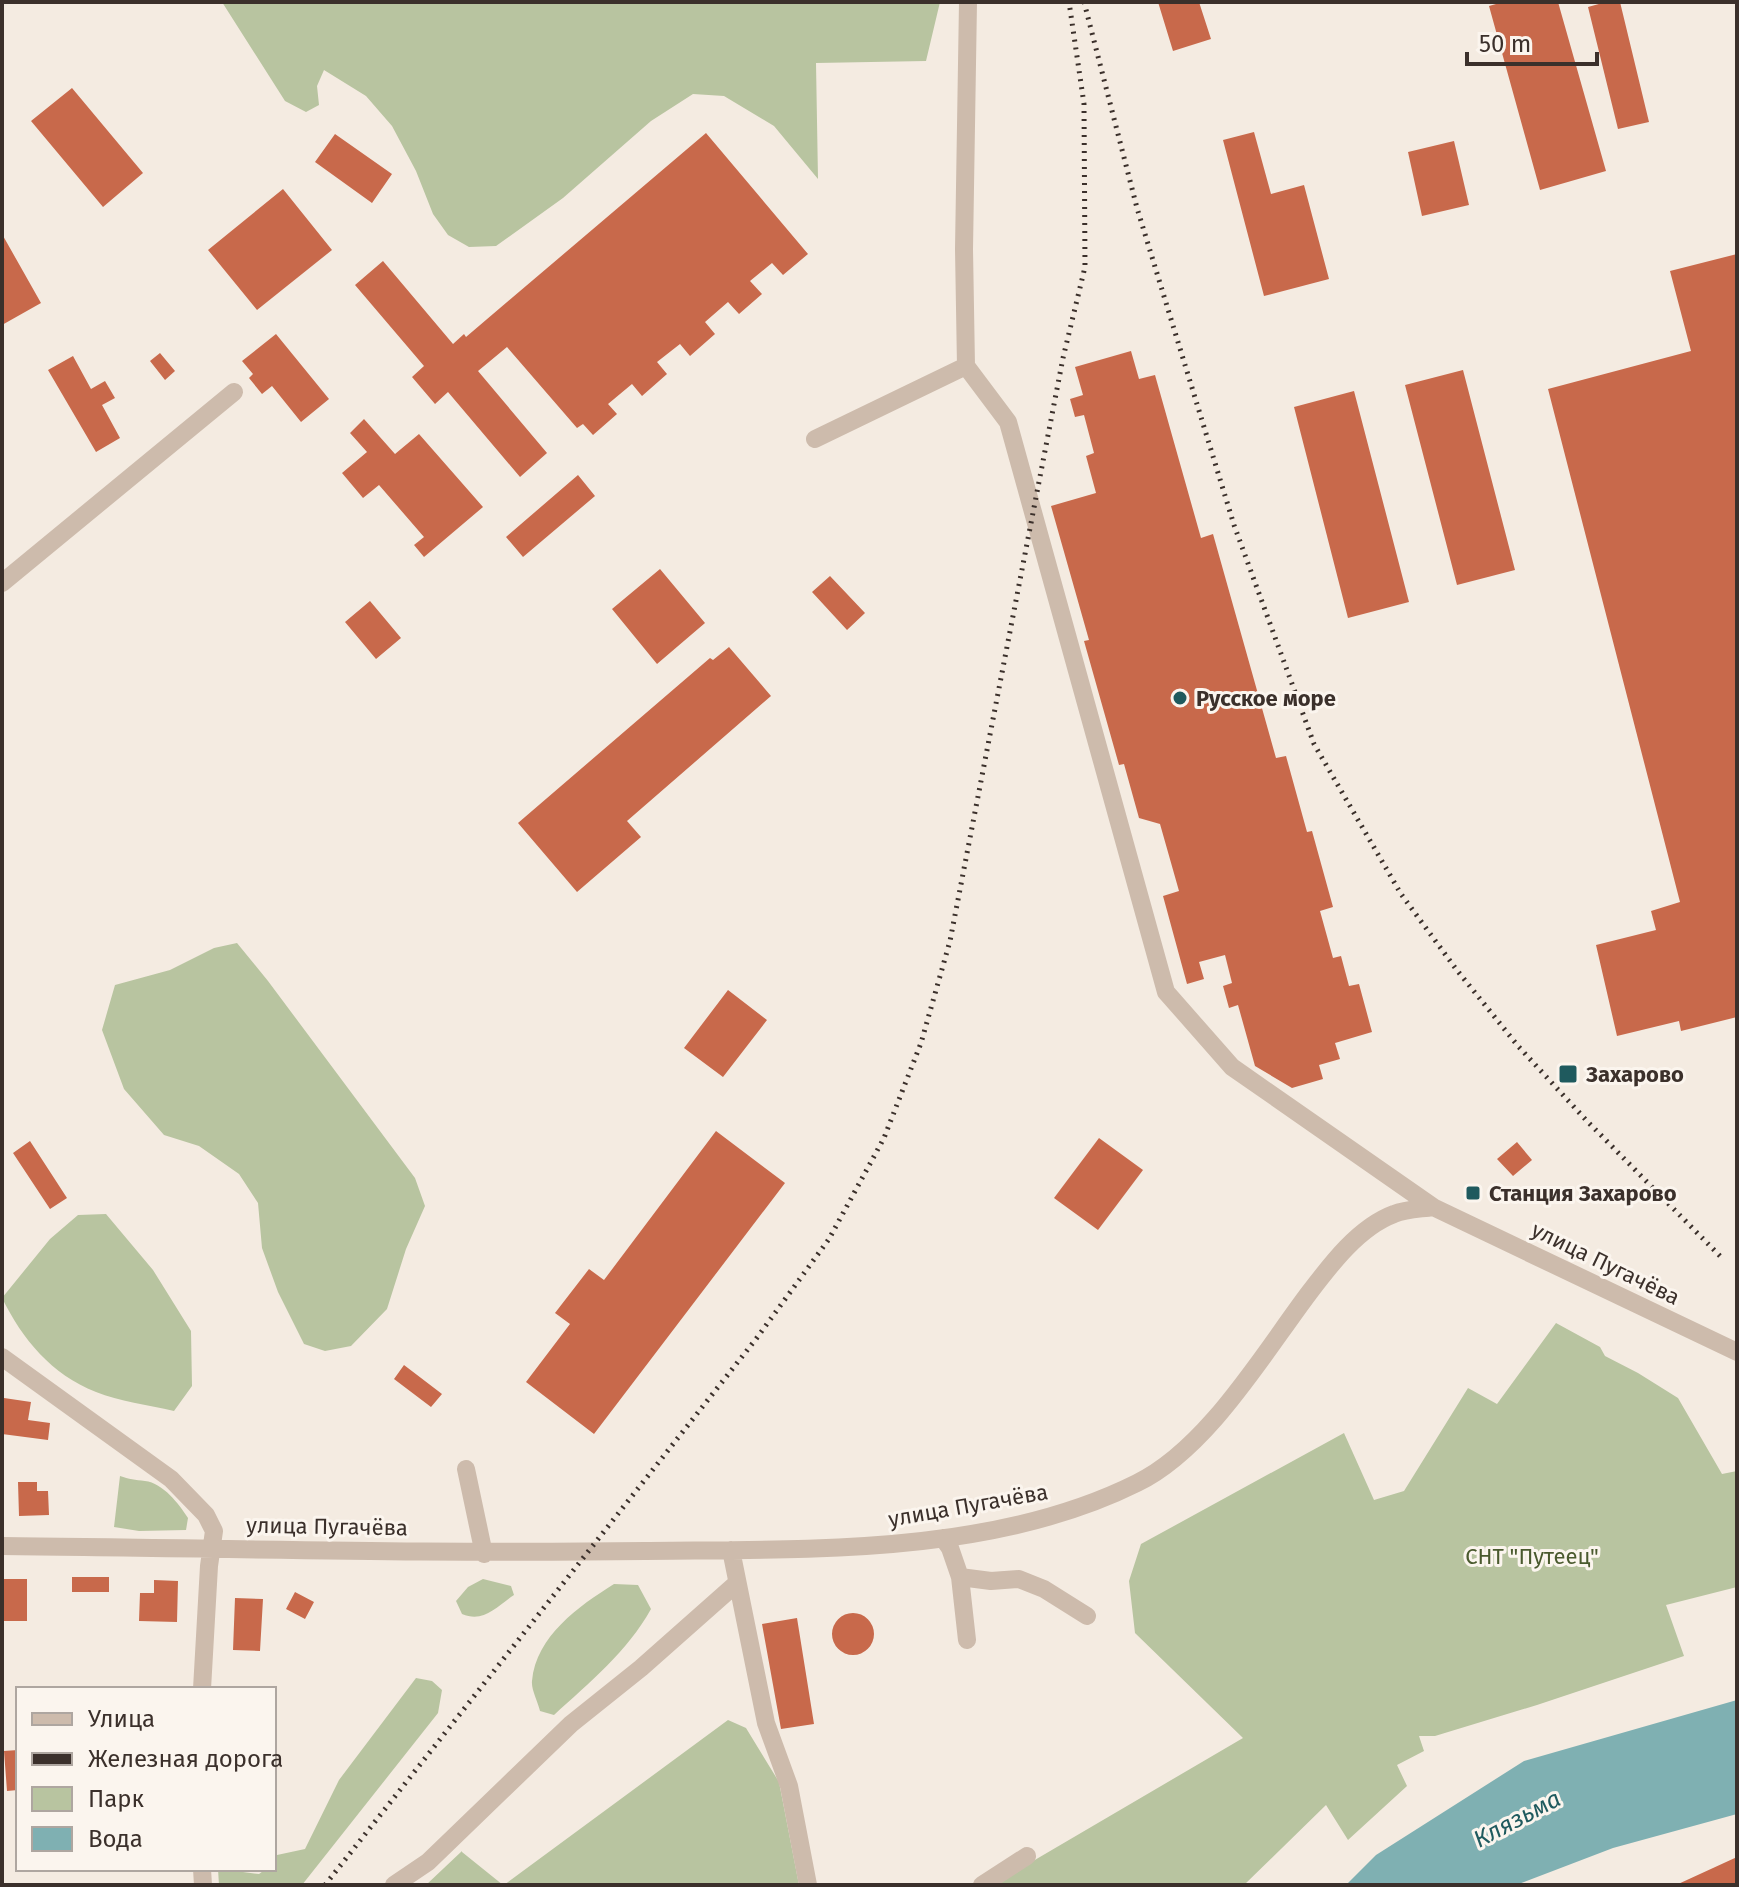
<svg xmlns="http://www.w3.org/2000/svg" width="1739" height="1887" viewBox="0 0 1739 1887" font-family="'Fira Sans',sans-serif">
<rect width="100%" height="100%" fill="#f4ebe1"/>
<path fill="#b8c4a0" d="M222 2H940L926 61 816 63 818 179 774 126 724 96 693 94 651 121 563 198 496 246 469 247 448 235 433 214 416 171 392 126 366 96 324 70 317 86 319 105 306 112 285 101Z
M237 943 268 981 415 1178 425 1206 406 1249 387 1309 351 1346 325 1351 304 1344 278 1292 262 1248 258 1203 239 1174 199 1146 164 1135 124 1089 102 1030 115 985 170 970 214 948Z
M106 1214 153 1270 191 1331 192 1386 174 1411C148 1405 119 1401 96 1392 51 1374 23 1340 2 1298L50 1239 78 1215Z
M1556 1323 1600 1347 1605 1356 1638 1373 1678 1398 1722 1474 1737 1471V1587L1666 1605 1684 1656 1537 1705 1435 1736H1419L1424 1751 1397 1765 1407 1786 1348 1840 1326 1805 1244 1885H992L1243 1738 1135 1633 1129 1581 1141 1544 1344 1433 1374 1500 1404 1491 1468 1388 1497 1404Z
M120 1476C129 1479 135 1480 145 1481 163 1483 179 1504 188 1518L186 1530 139 1531 114 1527Z
M483 1579 511 1586 514 1595C496 1607 484 1623 462 1614L456 1601 468 1587Z
M614 1584 638 1585 651 1609C627 1652 590 1682 554 1715L540 1711C538 1702 531 1689 532 1681 536 1636 579 1606 614 1584Z
M416 1678 432 1681 442 1690 438 1713 302 1885H219L218 1869H241L243 1872 259 1874 266 1869H274V1859L277 1855 305 1849 339 1780Z
M728 1720 746 1728 779 1782 799 1885H504Z
M462 1851V1852L503 1885H426Z"/>
<path fill="#7fb0b2" d="M1737 1700V1814L1613 1848 1516 1885H1346L1376 1855 1524 1761Z"/>
<path fill="#c8694b" d="M1158 2H1199L1211 39 1173 51Z
M1503 2H1558L1606 171 1540 190 1489 6Z
M1606 2H1620L1649 122 1618 129 1588 7Z
M72 88 143 173 103 207 31 121Z
M1254 132 1271 194 1304 185 1329 279 1264 296 1223 140Z
M706 133 808 254 783 275 772 263 750 281 762 294 739 314 728 302 705 322 715 334 690 356 680 344 657 362 667 374 642 396 632 384 608 404 617 414 593 435 583 424 577 428 507 347 478 371 547 453 520 477 448 392 435 404 412 377 424 366 355 285 383 261 453 344 464 334 466 337Z
M335 134 392 174 372 203 315 162Z
M1454 141 1469 205 1422 216 1408 152Z
M283 189 332 250 257 310 208 250Z
M2 234 41 303 2 325Z
M1737 254V1017L1681 1031 1679 1021 1617 1036 1596 945 1656 930 1651 911 1680 902 1548 389 1691 351 1670 271Z
M276 334 329 399 301 422 272 386 262 394 249 378 253 374 242 361Z
M1131 351 1139 379 1155 375 1201 538 1213 534 1276 758 1286 756 1307 832 1312 831 1333 907 1320 911 1333 958 1341 956 1349 986 1359 984 1372 1032 1335 1043 1340 1059 1319 1065 1323 1079 1292 1088 1255 1066 1238 1005 1229 1008 1223 986 1232 983 1225 955 1199 962 1204 979 1187 984 1163 896 1179 891 1160 824 1139 818 1124 764 1119 765 1084 641 1089 640 1051 506 1096 493 1086 456 1094 453 1084 415 1075 417 1070 399 1083 395 1075 367Z
M160 353 175 371 165 380 150 361Z
M73 356 91 389 105 381 115 398 102 405 120 438 96 452 48 370Z
M1463 370 1515 570 1457 585 1405 385Z
M1354 391 1409 602 1348 618 1294 407Z
M364 419 395 454 419 434 483 507 424 557 414 545 424 537 379 485 363 498 342 473 367 452 350 433Z
M578 475 595 496 523 557 506 537Z
M660 569 705 623 657 664 612 609Z
M830 576 865 613 847 630 812 592Z
M370 601 401 638 376 659 345 622Z
M729 647 771 696 627 821 641 837 577 892 518 823 710 658 713 660Z
M728 990 767 1020 723 1077 684 1048Z
M716 1131 785 1183 594 1434 526 1382 570 1324 555 1313 589 1269 604 1280Z
M1099 1138 1143 1170 1098 1230 1054 1198Z
M30 1141 67 1198 50 1209 13 1153Z
M1517 1142 1532 1160 1513 1176 1497 1159Z
M404 1365 442 1394 431 1407 394 1379Z
M4 1398 31 1402 28 1420 50 1423 48 1440 2 1434Z
M18 1482H37V1491H48L49 1515 19 1516Z
M72 1577H109V1592H72Z
M2 1579H27V1621H2Z
M154 1580 178 1581 177 1622 139 1621 140 1593H154Z
M295 1592 314 1602 305 1619 286 1609Z
M235 1598 263 1599 260 1651 233 1650Z
M832 1634a21 21 0 1 1 42 0a21 21 0 1 1-42 0Z
M797 1618 814 1724 781 1729 762 1624Z
M18 1750V1790L7 1791 4 1751Z
M1737 1857V1885H1676Z"/>
<g fill="none" stroke-linecap="round" stroke-linejoin="round">
<path stroke="#cdbbac" stroke-width="18" d="M966 366 964 249 968 2
M815 439 966 366 1008 422 1166 992 1232 1067 1433 1207
M2 583 234 392
M2 1357 171 1479 206 1515 214 1531 209 1566 202 1689
M466 1469 484 1554
M943 1538 950 1548 960 1577 991 1581 1019 1579 1044 1589 1087 1616
M2 1546C216 1548 430 1554 645 1551 804 1549 991 1556 1137 1483 1207 1449 1263 1354 1309 1293 1331 1264 1359 1227 1394 1214 1406 1209 1420 1209 1433 1207L1737 1352
M731 1550 766 1723 789 1786 808 1885
M960 1577 967 1640
M202 1869 203 1885
M394 1885 428 1862 571 1724 641 1668 737 1583
M982 1885 1027 1856"/>
<path stroke="#3b302b" stroke-width="5" stroke-dasharray="2 6" stroke-linecap="butt" d="M1084 2 1137 208 1234 525 1314 744 1401 894 1456 969 1518 1046 1586 1120 1720 1256
M325 1885 756 1339 829 1239 884 1138 921 1043 950 941 1063 358 1085 267 1084 104 1069 2"/>
</g>
<g fill="#1f5a5e" stroke="#fbf5ee" stroke-width="3">
<circle cx="1180" cy="698" r="8"/>
<rect x="1558" y="1064" width="20" height="20" rx="4"/>
<rect x="1465" y="1185" width="16" height="16" rx="4"/>
</g>
<g text-anchor="middle" stroke-width="6" stroke-linejoin="round" paint-order="stroke">
<g font-size="22" font-weight="bold" fill="#3b302b" stroke="#fbf5ee" text-anchor="start">
<text x="1196" y="706">Русское море</text>
<text x="1586" y="1082">Захарово</text>
<text x="1489" y="1201">Станция Захарово</text>
</g>
<g font-size="22" fill="#3b302b" stroke="#fbf5ee">
<text transform="translate(1606 1263) rotate(26)" y="8">улица Пугачёва</text>
<text transform="translate(968 1505) rotate(-10)" y="8">улица Пугачёва</text>
<text transform="translate(327 1526) rotate(1)" y="8">улица Пугачёва</text>
</g>
<g font-size="22" fill="#4a5a2e" stroke="#fbf5ee">
<text x="1532" y="1564">СНТ "Путеец"</text>
</g>
<g font-size="24" font-style="italic" fill="#1f5a5e" stroke="#fbf5ee">
<text transform="translate(1517 1819) rotate(-28)" y="8">Клязьма</text>
</g>
</g>
<rect width="1739" height="1887" fill="none" stroke="#3b302b" stroke-width="8"/>
<rect x="16" y="1687" width="260" height="184" fill="#fbf5ee" stroke="#aea6a0" stroke-width="2"/>
<rect x="32" y="1713" width="40" height="12" fill="#cdbbac" stroke="#aea6a0" stroke-width="2"/>
<text x="88" y="1727" font-size="24" fill="#3b302b">Улица</text>
<rect x="32" y="1753" width="40" height="12" fill="#3b302b" stroke="#aea6a0" stroke-width="2"/>
<text x="88" y="1767" font-size="24" fill="#3b302b">Железная дорога</text>
<rect x="32" y="1787" width="40" height="24" fill="#b8c4a0" stroke="#aea6a0" stroke-width="2"/>
<text x="88" y="1807" font-size="24" fill="#3b302b">Парк</text>
<rect x="32" y="1827" width="40" height="24" fill="#7fb0b2" stroke="#aea6a0" stroke-width="2"/>
<text x="88" y="1847" font-size="24" fill="#3b302b">Вода</text>
<path d="M1467 52v12h130v-12" fill="none" stroke="#3b302b" stroke-width="4"/>
<text x="1479" y="52" font-size="24" fill="#3b302b" stroke="#fbf5ee" stroke-width="6" paint-order="stroke">50 m</text>
</svg>
